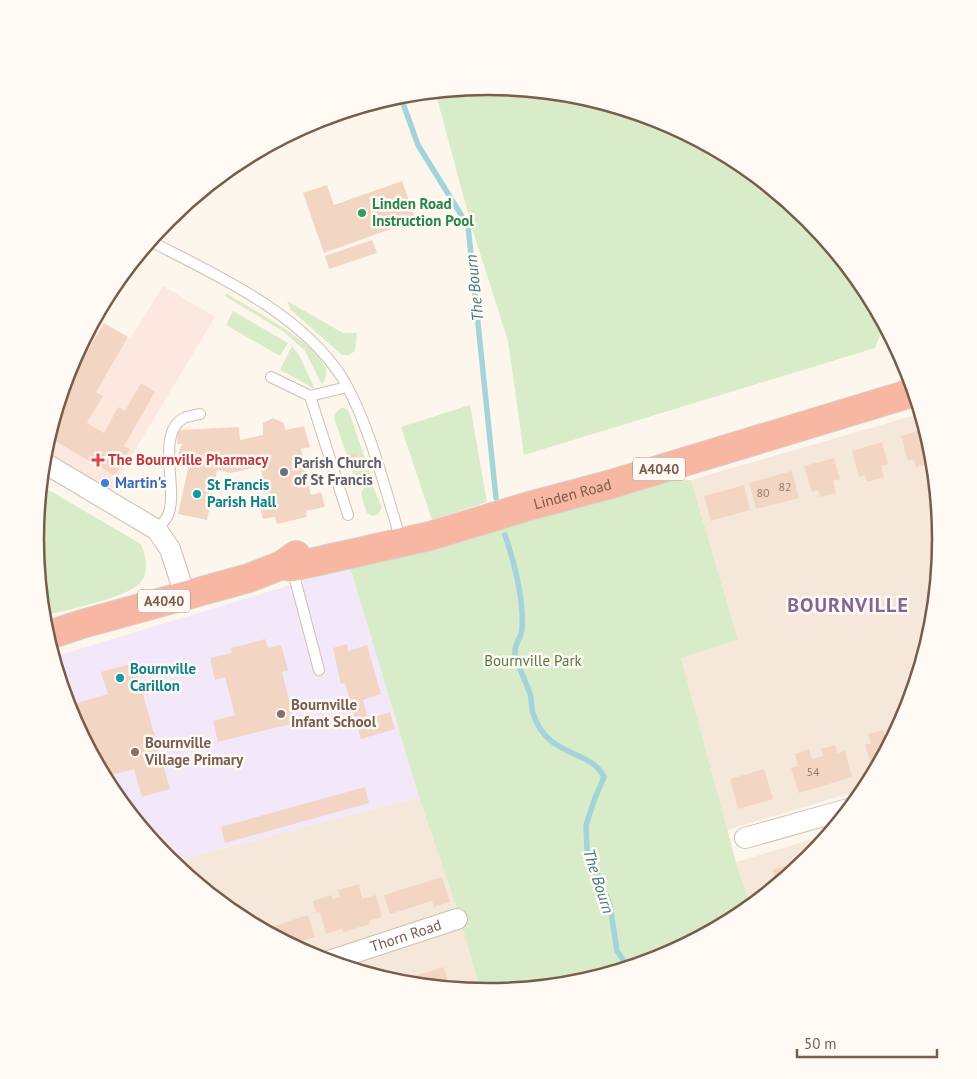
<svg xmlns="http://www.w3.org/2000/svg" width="977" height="1079" viewBox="0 0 977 1079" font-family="'PT Sans',sans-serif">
<rect width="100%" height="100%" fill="#fdf6ec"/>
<path fill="#f5e8da" d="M922 413 933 451 942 540 933 628 907 713 868 788 727 830 681 658 738 640 691 480Z
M419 797 458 912 481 992 400 984 315 958 236 916 170 862Z
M830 834 809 860 751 908 736 862Z"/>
<path fill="#fde8e0" d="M163 286 215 317 110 492 44 451 70 366 89 330 97 335 104 323 130 339Z"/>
<path fill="#f3e8fa" d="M350 567 419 797 170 862 111 791 69 713 53 657Z"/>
<path fill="#d8ecc9" d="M489 86 577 95 662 121 741 163 809 219 866 288 885 323 875 348 524 455 508 341 472 228 435 91Z
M226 293C251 309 313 340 325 367 328 374 325 379 322 385L305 351 284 332 225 296Z
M287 301 343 333H357L355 351 349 355H342L291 310Z
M233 311 288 343 280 356 226 325Z
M292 346 299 355 315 389 280 370Z
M470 405 487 502 432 520 401 427Z
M341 408H345L349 412 370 473 366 480 361 482 355 479 334 418 335 413Z
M691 480 738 640 681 658 736 862 751 908 740 917 662 959 577 984 481 992 458 912 419 797 350 567 608 485Z
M40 485 141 544C146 556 150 573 139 584 123 599 66 610 43 616L35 540Z
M368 485H372L382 507 378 514 373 516 367 513C364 503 356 491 368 485Z"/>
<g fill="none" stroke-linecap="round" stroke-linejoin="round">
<path stroke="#a5d3da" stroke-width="5.5" d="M400 95 418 145 468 226 496 498
M505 535C515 565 524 598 522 629 521 639 514 644 515 654 518 668 526 681 530 694 532 700 531 707 533 713 547 759 590 748 604 777L595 798 586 825 587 849 610 905 617 951 629 968"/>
</g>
<path fill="#f3d5c3" d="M402 181 416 220 324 253 303 193 327 185 334 205Z
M372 240 377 253 329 269 325 256Z
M104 323 128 337 96 392 103 396 87 423 104 433 118 407 125 411 141 383 155 392 124 446 130 449 115 476 48 437 59 400Z
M273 418 284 423 285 430 304 426 310 447 301 449 311 495 321 492 325 507 306 511 307 517 277 524 275 517 263 519 260 507 269 505 260 466 231 473 217 470 207 520 178 514 190 460 177 458 182 444H177L178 430 239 427 240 440 263 435V423Z
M926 428 933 449 930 450 933 462 916 467 914 459 908 461 901 436Z
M882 442 888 464 881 466 884 477 867 482 865 475 859 477 852 451Z
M356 453 362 468 353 471 348 456Z
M834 458 840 479 833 481 836 493 820 497 818 490 812 492 804 466Z
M792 471 799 498 756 509 749 483Z
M744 485 750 510 711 521 704 496Z
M265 639 268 648 281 645 288 670 282 672 295 723 218 742 213 721 235 715 225 677 215 680 210 658 232 653 231 648Z
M347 644 348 651 367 645 381 694 363 700 368 719 390 712 395 729 361 739 345 683 341 684 333 648Z
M134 663 170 789 142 797 134 769 104 777 67 706 108 694 101 672Z
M883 730 886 738 896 734 878 769 873 770 865 745 871 743 868 734Z
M835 745 837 753 845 751 852 777 799 793 791 768 798 766 795 754 809 749 812 759 823 756 821 749Z
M764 769 773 799 738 809 730 779Z
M365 787 369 803 225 843 221 827Z
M811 858 809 860 778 886 772 870Z
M442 877 450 902 434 907 432 901 390 914 384 895Z
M359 884 362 899 376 895 382 917 369 921 370 924 343 932 342 929 326 934 320 912 316 913 313 901 332 895 333 899 340 897 338 890Z
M308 915 315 937 302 941 303 945 294 947 267 933 265 929Z
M444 967 450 989 410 985 408 978Z"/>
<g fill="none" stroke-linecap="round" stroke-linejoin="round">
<g stroke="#d1beb0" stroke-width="12">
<path id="lane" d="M150 241C216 275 299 312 341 376 368 419 386 492 401 541
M271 377 310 396 347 387
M310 396 348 515
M157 530C160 526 166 520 168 515 179 490 155 433 184 418 189 416 195 415 200 414
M292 568 319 670"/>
</g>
<g stroke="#d1beb0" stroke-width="22">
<g id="street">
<path d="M43 462 157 530 170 549 185 595"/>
<path d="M745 838 852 808"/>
<path id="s1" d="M326 962 457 919"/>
</g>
</g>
<g stroke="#dad1cd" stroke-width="30">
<g id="highway">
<path id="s2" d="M282 565 292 567 430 536 529 506 608 485 915 392"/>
<path d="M46 636 82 624 249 578 282 565 296 555"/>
</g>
</g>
<use href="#lane" stroke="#fff" stroke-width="10"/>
<use href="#street" stroke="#fff" stroke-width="20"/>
<use href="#highway" stroke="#f7b7a3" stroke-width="28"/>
</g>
<circle fill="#2e9e5b" stroke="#fffaf3" stroke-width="2" cx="362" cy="213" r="5"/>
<path fill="#e0444e" stroke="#fffaf3" stroke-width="2" d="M95.5 452.5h5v5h5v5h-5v5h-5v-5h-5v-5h5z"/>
<circle fill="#6b7280" stroke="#fffaf3" stroke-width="2" cx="284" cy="472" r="5"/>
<circle fill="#3f7fe0" stroke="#fffaf3" stroke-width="2" cx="105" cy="483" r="5"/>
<g fill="#0f9aa8" stroke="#fffaf3" stroke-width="2">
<circle cx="197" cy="494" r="5"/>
<circle cx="120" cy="678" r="5"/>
</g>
<g fill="#8d6e63" stroke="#fffaf3" stroke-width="2">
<circle cx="281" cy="714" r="5"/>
<circle cx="135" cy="752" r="5"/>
</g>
<g text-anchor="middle" stroke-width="5" stroke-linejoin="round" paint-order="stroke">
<g font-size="12" fill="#987a6a">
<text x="785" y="491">82</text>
<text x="763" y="497">80</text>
<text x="813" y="776">54</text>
</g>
<g fill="#fffaf3" stroke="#a28b7f" stroke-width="1">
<rect x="633" y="457.5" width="52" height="23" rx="4"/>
<rect x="138" y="589.5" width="52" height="23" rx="4"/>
</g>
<g font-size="14" font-weight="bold" fill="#7a5c4d">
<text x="659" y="474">A4040</text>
<text x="164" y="606">A4040</text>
</g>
<g font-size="15" font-weight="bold" fill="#27864d" stroke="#fffaf3" text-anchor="start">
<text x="372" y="209">Linden Road<tspan x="372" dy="17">Instruction Pool</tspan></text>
</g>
<g font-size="15" font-weight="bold" fill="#be3a42" stroke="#fffaf3" text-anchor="start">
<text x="108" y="465">The Bournville Pharmacy</text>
</g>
<g font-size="15" font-weight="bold" fill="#5b616d" stroke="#fffaf3" text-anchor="start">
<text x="294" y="468">Parish Church<tspan x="294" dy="17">of St Francis</tspan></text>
</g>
<g font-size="15" font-weight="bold" fill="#366cbe" stroke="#fffaf3" text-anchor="start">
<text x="115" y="488">Martin's</text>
</g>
<g font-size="15" font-weight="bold" fill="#0d838f" stroke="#fffaf3" text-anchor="start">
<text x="207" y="490">St Francis<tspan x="207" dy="17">Parish Hall</tspan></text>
<text x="130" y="674">Bournville<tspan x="130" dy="17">Carillon</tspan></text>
</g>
<g font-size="15" fill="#7a5c4d" stroke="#fffaf3">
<text dy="5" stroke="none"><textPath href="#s2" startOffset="300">Linden Road</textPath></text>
<text dy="5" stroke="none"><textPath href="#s1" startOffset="84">Thorn Road</textPath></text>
</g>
<g font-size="15" fill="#537a41" stroke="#fffaf3">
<text x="533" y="666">Bournville Park</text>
</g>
<g font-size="15" font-weight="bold" fill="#785e54" stroke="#fffaf3" text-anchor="start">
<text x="291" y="710">Bournville<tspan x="291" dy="17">Infant School</tspan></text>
<text x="145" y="748">Bournville<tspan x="145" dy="17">Village Primary</tspan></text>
</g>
<g font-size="16" font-style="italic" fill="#437c86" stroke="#fffaf3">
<text transform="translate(474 288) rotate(-96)" y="6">The Bourn</text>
<text transform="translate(599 881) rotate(72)" y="6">The Bourn</text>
</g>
<g font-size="20" font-weight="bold" letter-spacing="1" fill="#846695" stroke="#fffaf3">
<text x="848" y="612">BOURNVILLE</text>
</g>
</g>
<path d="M0 0H977V1079H0ZM44 539a444 444 0 1 1 888 0a444 444 0 1 1-888 0Z" fill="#fffaf3" fill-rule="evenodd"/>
<path fill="none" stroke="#7a5c4d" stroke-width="2.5" d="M44 539a444 444 0 1 1 888 0a444 444 0 1 1-888 0Z"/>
<path d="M797 1049v8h140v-8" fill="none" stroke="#7a5c4d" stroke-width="2.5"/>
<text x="804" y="1049" font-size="15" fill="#7a5c4d" stroke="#fffaf3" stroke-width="4" paint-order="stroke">50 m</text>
</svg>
